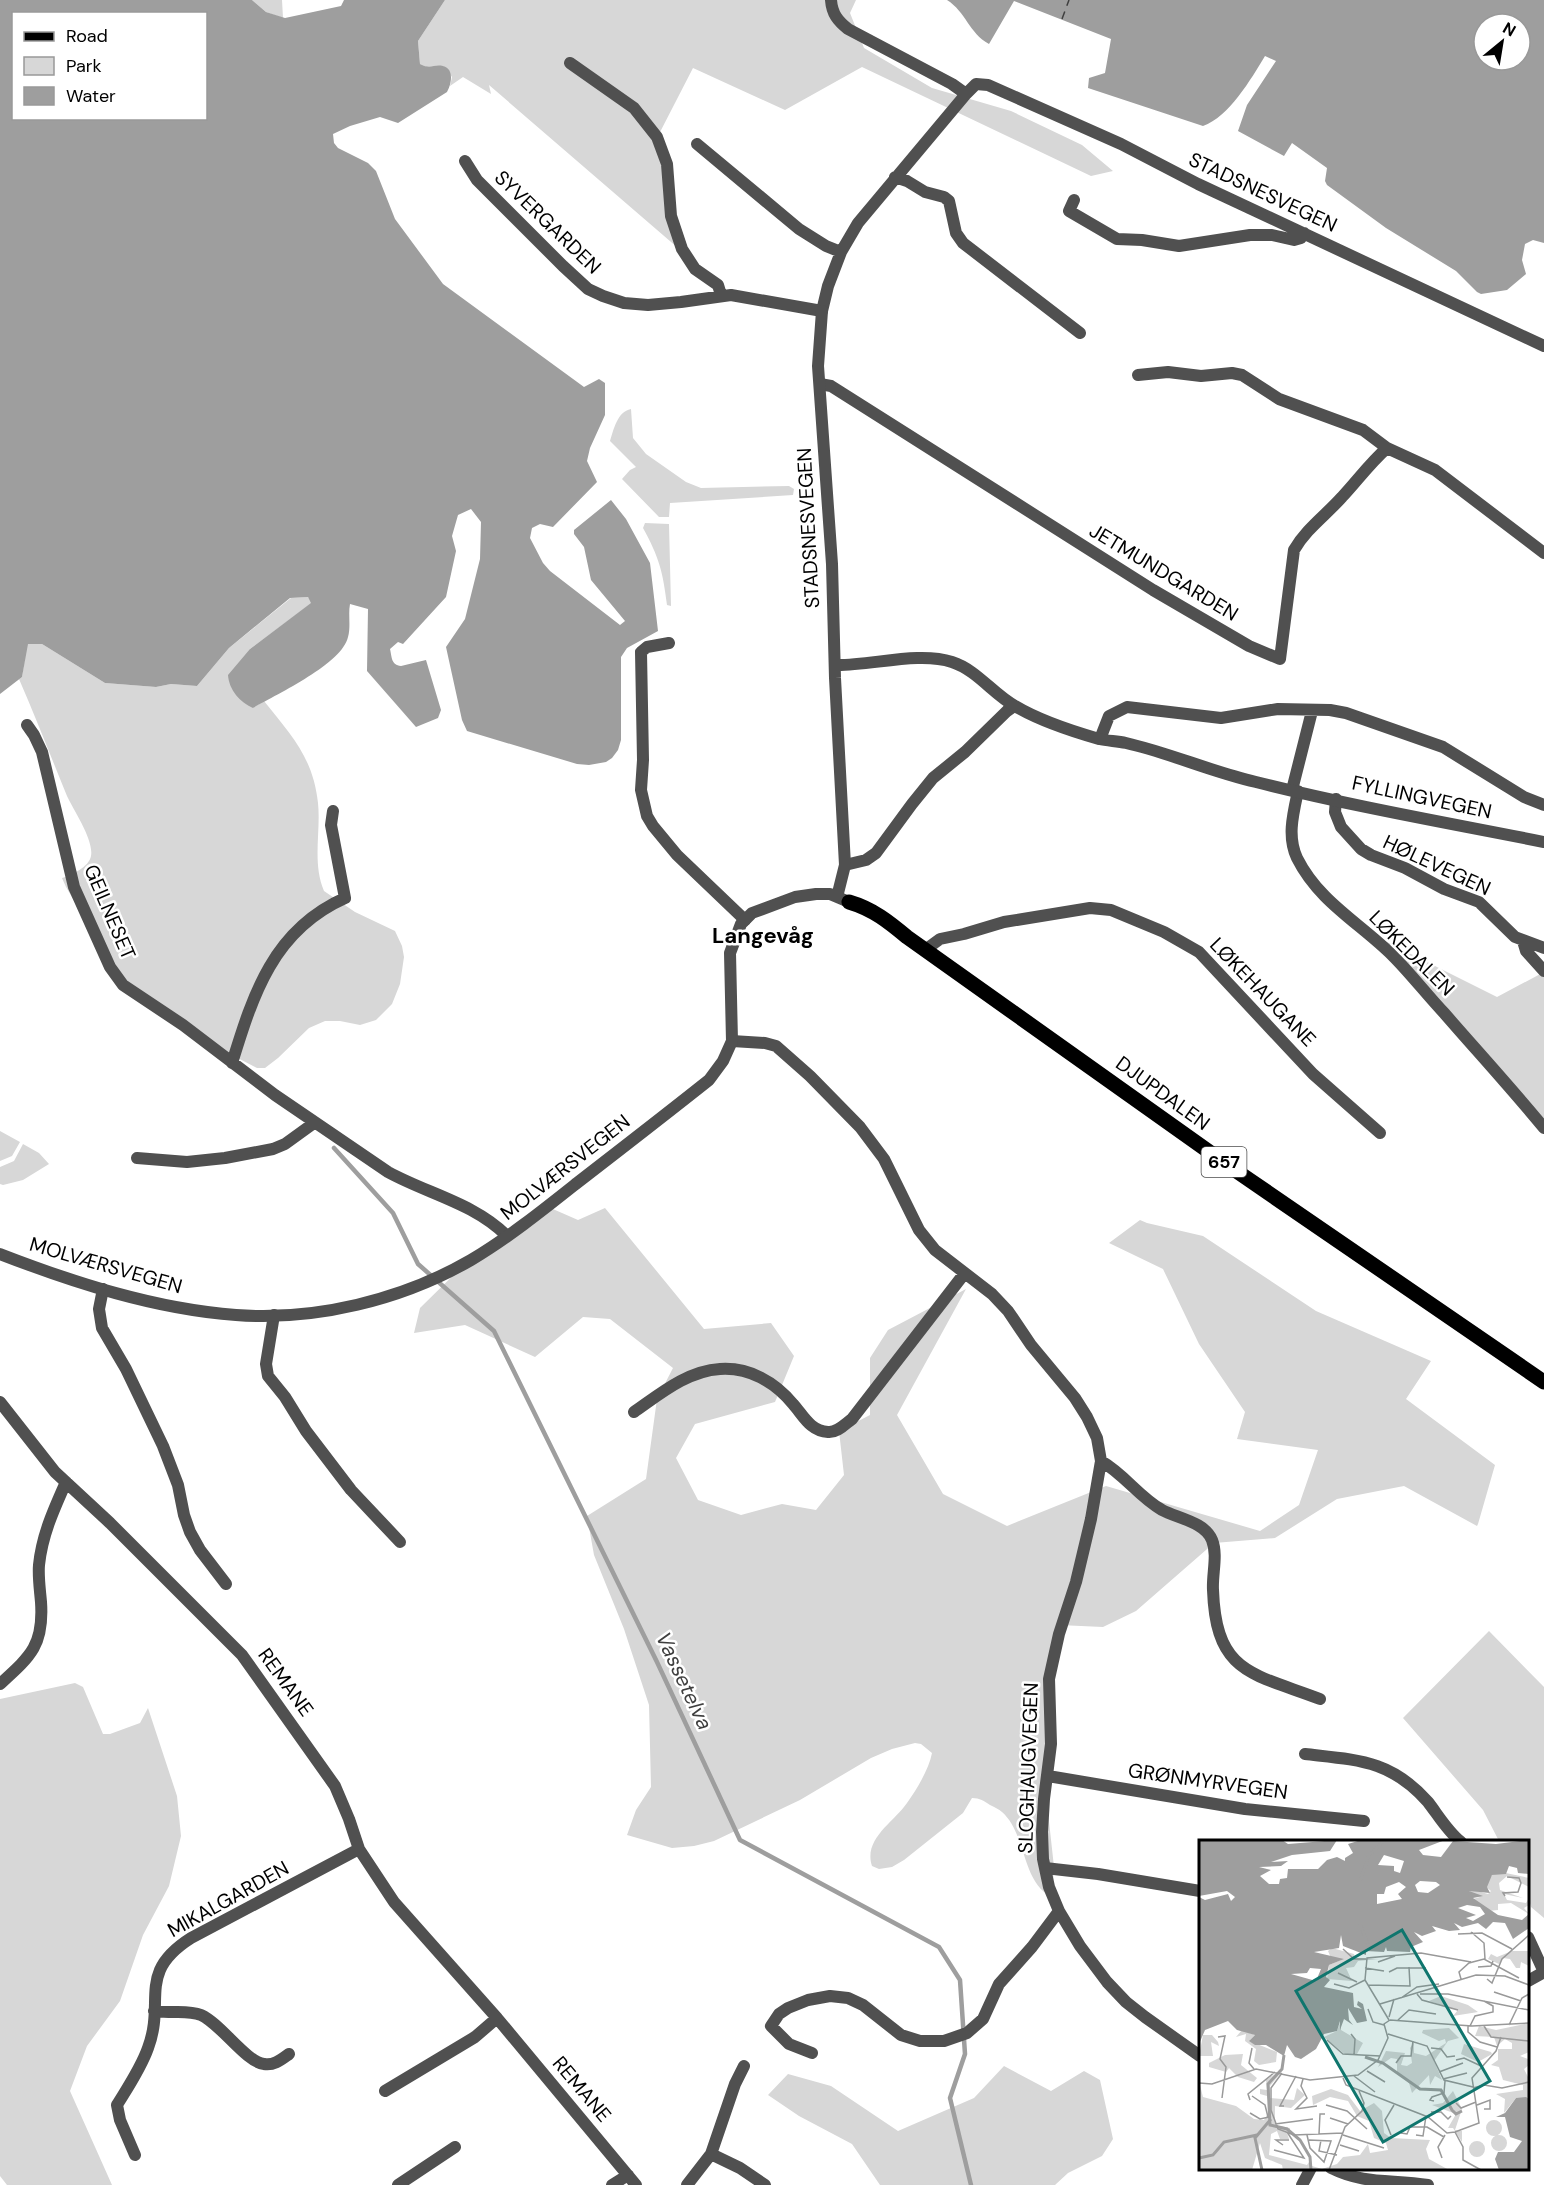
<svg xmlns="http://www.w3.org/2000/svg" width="1544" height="2185" viewBox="0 0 1544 2185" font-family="'DM Sans',sans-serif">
<rect width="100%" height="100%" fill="#fff"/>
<path fill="#d7d7d7" d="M252 0H282L283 18 266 12Z
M445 0H856L850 13 864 48 932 88 1011 111 1082 145 1113 171 1091 176 862 67 785 110 693 68 658 136 678 248 489 85 491 94 463 77 450 86 452 77 443 66 428 68 420 64 418 41Z
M631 409 633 438 646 454 686 482 701 488 789 486 794 489 793 495 670 503 669 517H659L622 479 630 470 636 467 610 441C614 429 617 412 631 409Z
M645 523 669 524 671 606 667 605C663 572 659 557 643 528Z
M308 597 312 603 250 649 253 708 264 701C291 735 313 757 318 803 321 832 312 863 324 891L355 912 395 931 402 946 404 957 400 984 392 1004 376 1020 360 1025 340 1021H325L309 1028 278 1058 265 1068H257L228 1053 125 986 66 887 62 878C72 875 89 867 91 856 94 840 74 811 67 796 51 757 36 718 19 679L22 677 27 644H42L105 683 156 687 171 684 197 686 229 648 291 598Z
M1383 940 1497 997 1544 972V1130Z
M0 1131 20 1142 12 1156 0 1161Z
M23 1144 39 1153 49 1164 23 1180 3 1185 0 1184V1167L14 1161Z
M546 1206 578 1220 605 1208 704 1329 771 1323 794 1356 775 1402 695 1424 676 1458 698 1500 741 1515 782 1504 816 1510 844 1475 839 1431 870 1415V1358L888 1330 966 1289 897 1415 943 1494 1007 1526 1106 1486 1260 1531 1299 1505 1318 1450 1237 1439 1245 1412 1199 1344 1163 1269 1109 1243 1140 1220 1147 1223 1203 1236 1316 1311 1431 1361 1406 1399 1495 1465 1478 1524 1477 1526 1404 1486 1337 1499 1275 1538 1214 1543 1136 1611 1103 1627 1059 1625 1044 1776 1054 1867 1052 1897C1021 1882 1027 1834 1002 1812 999 1809 994 1807 990 1805 984 1801 980 1798 972 1798L963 1813 904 1860 892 1867 879 1869 872 1866C863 1839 894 1822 907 1803 917 1789 929 1769 932 1753L921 1744 915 1743 892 1749 871 1758 800 1800 714 1841 694 1846 672 1848 627 1835 636 1810 651 1787 649 1705 624 1629 594 1555 587 1516 646 1479 657 1399 673 1368 610 1319 583 1317 535 1357 465 1325 414 1333 420 1308 477 1252Z
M1489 1631 1544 1687V1918L1531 1907 1528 1895V1842L1499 1841 1483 1810 1403 1718Z
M75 1683 83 1687 103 1734H110L140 1723 148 1708 177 1796 181 1836 169 1886 143 1935 120 2001 87 2046 70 2091 112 2185H7L0 2176V1699Z
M1004 2066 1051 2091 1084 2071 1100 2080 1113 2139 1102 2156 1068 2173 1055 2185H880L852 2144 799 2116 768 2095 788 2074 831 2086 898 2131 974 2098Z"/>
<path fill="#9e9e9e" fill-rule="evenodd" d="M0 0H252L266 12 285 18 341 6 344 0H445L418 41 420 64C431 70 433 64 443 66 455 69 451 85 447 92L398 123 380 117 350 126 333 134 334 143 338 148 368 163 376 171 395 219 443 284 584 387 599 379 605 383V415L590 448 587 461 597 482 553 527 540 524 532 528 530 538 543 563 550 571 620 625 625 621 591 580 584 547 574 534V530L611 500 626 519 650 563 658 631 627 648 621 657V740L618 750 612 758 606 762 589 765 577 764 467 731 462 720 446 647 465 619 480 559 481 522 471 509 458 515 452 536 456 551 446 597 403 644 398 642 390 649C392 657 391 665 401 666L426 660 441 710 438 718 416 727 367 671 368 609 350 604C348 614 351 627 348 637 342 664 277 694 253 708 240 702 229 690 228 675L250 649 311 603 308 597 290 598 229 648 197 686 171 684 156 687 105 683 42 644H28L22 677 0 694ZM14 14H206V118H14Z
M947 0H1544V243L1533 240 1525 244 1522 260 1526 274 1507 290 1481 294 1477 292 1456 271 1386 228 1327 185 1325 181 1327 168 1292 143 1284 156 1238 131 1247 105 1276 61 1265 56C1251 79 1229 117 1203 126L1088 88 1089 78 1105 73 1111 39 1014 1 989 44C969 33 966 12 947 0ZM1484 24H1520V60H1484Z"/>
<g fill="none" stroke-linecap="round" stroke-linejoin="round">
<path stroke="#9e9e9e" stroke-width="4.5" d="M334 1148 393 1213 418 1264 494 1331 657 1662 740 1840 939 1947 960 1980 965 2054 950 2098 971 2185"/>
<path stroke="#3f3f3f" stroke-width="1.5" stroke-dasharray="8 6" stroke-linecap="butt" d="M1062 19 1069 0"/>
<path stroke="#505050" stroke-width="12" d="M831 0C832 14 838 21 848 29L952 84 966 94
M570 63 634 108 657 137 667 164 671 216 682 249 695 269 718 285 721 295
M697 144 799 229 826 246 841 252
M465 161 477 180 563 266 588 289 603 296 624 303 648 305 681 302 731 295 822 311 828 286 841 252 858 223 966 94 976 84 988 85 1121 144 1198 184 1544 346
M895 177 907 181 925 192 944 197 949 201 956 233 963 243 1080 333
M1074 200 1069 211 1117 239 1142 240 1179 246 1250 235H1272L1294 240 1301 238 1304 233
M1138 375 1168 372 1201 376 1232 373 1242 375 1279 399 1363 430 1387 448 1435 470 1544 553
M820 384 831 386 1153 590 1249 646 1280 659 1294 550C1306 529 1326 515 1342 497 1357 481 1370 463 1387 448
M669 643 647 647 641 652 643 760 641 790 647 816 653 826 677 855 745 920
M27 725 34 735 42 752 74 887 110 967 123 985 183 1025 275 1095 388 1172C428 1194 474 1203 507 1236
M1100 739 1109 716 1127 707 1221 718 1278 709 1330 710 1346 713 1443 747 1524 797 1544 805
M1292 790 1312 711
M1298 791C1293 814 1287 837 1297 858 1319 902 1360 923 1393 956 1411 974 1427 995 1445 1014 1478 1052 1512 1089 1544 1128
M1336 799 1335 812 1341 827 1361 849 1371 855 1405 868 1444 889 1479 902 1515 937 1544 948
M845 865 866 860 876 853 912 804 933 778 965 752 1007 711 1014 706
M1523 941 1526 951 1544 971
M925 950 940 939 964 934 1004 922 1090 908 1111 910 1164 932 1199 952 1313 1074 1380 1133
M732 1041 765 1043 776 1046 810 1076 860 1127 884 1159 919 1230 935 1250 992 1294 1008 1311 1031 1345 1075 1398 1087 1417 1097 1438 1101 1461 1091 1519 1076 1582 1059 1634 1049 1679 1051 1744 1044 1799 1042 1832 1043 1859 1049 1887 1059 1911 1080 1946 1107 1982 1126 2002 1145 2017 1200 2056
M232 1063C253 995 273 930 345 898L331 825 333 811
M137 1158 187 1162 225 1158 273 1149 285 1144 314 1123
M103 1289 99 1309 102 1328 126 1369 163 1446 178 1485 184 1515 190 1532 200 1550 226 1584
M274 1315 266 1364 268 1376 285 1397 306 1431 351 1490 400 1542
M0 1402 55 1472 110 1523 242 1655 335 1786 349 1819 359 1849 394 1902 497 2018 636 2185
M634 1412C660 1394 687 1371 720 1369 749 1367 775 1382 793 1404 803 1415 810 1431 828 1432 837 1433 845 1424 852 1419L964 1274
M1101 1461C1124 1474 1139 1497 1162 1510 1177 1518 1205 1522 1212 1540 1218 1555 1212 1574 1213 1590 1216 1674 1252 1673 1320 1699
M0 1684C31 1656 44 1645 41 1602 40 1590 38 1577 39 1565 42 1535 54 1509 66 1482
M1305 1754C1358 1760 1391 1760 1428 1802 1438 1815 1448 1832 1461 1842
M1048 1776 1245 1809 1364 1821
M1045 1868 1098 1874 1200 1891
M1528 1937 1544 1972 1528 1981
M154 2011C168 2014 187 2009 201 2015 221 2024 246 2062 264 2064 274 2066 282 2059 289 2054
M812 2053 789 2044 771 2026 779 2014 788 2008 808 2000 830 1996 848 1998 863 2005 901 2035 920 2041H944L967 2033 983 2019 999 1984 1032 1947 1059 1911
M385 2091 475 2037 497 2018
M711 2154 740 2168 765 2185
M135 2155 120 2120 117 2105C128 2087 141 2068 148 2048 166 2000 136 1973 191 1938L359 1849
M1331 2168C1365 2185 1392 2179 1428 2185
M398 2185 455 2147
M612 2185 628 2175
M687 2185 711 2154 735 2084 744 2066
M1302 2185 1311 2168"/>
<path stroke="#505050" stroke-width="12" d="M822 311 818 366 832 564 835 678 845 865 837 897
M835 665C870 666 919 651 952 662 977 670 993 694 1015 706 1040 721 1071 731 1099 739 1108 741 1117 741 1126 743 1170 753 1212 772 1256 782 1351 806 1448 823 1544 842
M0 1254C75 1283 155 1309 236 1315 315 1321 402 1300 471 1260 508 1238 543 1210 577 1183 621 1149 665 1115 709 1080L723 1061 732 1041 730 953 741 924 752 913 795 897 816 894H830L849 902"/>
<path stroke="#000" stroke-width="15" d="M849 902C873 909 889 922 907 937L1232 1168 1544 1382"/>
</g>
<g text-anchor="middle" stroke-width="5" stroke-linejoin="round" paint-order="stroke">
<rect fill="#fff" stroke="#4c4c4c" stroke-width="1.5" x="1201.5" y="1147" width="45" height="30" rx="4.5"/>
<g font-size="18" font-weight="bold" fill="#000">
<text x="1224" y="1168">657</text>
</g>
<g font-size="20" fill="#000" stroke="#fff">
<text transform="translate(1263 192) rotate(25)" y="7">STADSNESVEGEN</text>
<text transform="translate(548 222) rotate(44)" y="7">SYVERGARDEN</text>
<text transform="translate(808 528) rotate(-93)" y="7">STADSNESVEGEN</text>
<text transform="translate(1164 572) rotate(31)" y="7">JETMUNDGARDEN</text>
<text transform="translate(1422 797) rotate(12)" y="7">FYLLINGVEGEN</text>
<text transform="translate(1437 865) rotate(25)" y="7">HØLEVEGEN</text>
<text transform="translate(110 912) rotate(67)" y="7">GEILNESET</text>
<text transform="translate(1412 953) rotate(45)" y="7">LØKEDALEN</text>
<text transform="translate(1263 992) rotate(46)" y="7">LØKEHAUGANE</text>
<text transform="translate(1163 1093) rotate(36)" y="7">DJUPDALEN</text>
<text transform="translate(565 1167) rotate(-38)" y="7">MOLVÆRSVEGEN</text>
<text transform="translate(106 1265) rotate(16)" y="7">MOLVÆRSVEGEN</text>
<text transform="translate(286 1682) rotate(54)" y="7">REMANE</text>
<text transform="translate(1028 1768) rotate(-88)" y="7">SLOGHAUGVEGEN</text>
<text transform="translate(1208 1781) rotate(8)" y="7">GRØNMYRVEGEN</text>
<text transform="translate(228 1899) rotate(-29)" y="7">MIKALGARDEN</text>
<text transform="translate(582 2089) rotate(50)" y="7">REMANE</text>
</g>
<g font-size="21" font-style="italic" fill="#3f3f3f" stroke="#fff">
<text transform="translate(684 1681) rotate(65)" y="7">Vassetelva</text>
</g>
<g font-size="22" font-weight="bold" fill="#000" stroke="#fff">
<text x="763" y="943">Langevåg</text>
</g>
</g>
<g transform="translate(1199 1840)">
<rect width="330" height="330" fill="#fff"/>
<path d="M302 32 330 38V47L308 36 300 43 301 50 324 58 305 54 308 60 327 63 330 58V65L325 68 330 74 312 63 299 64V70L289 71 274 59 281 57 271 54V49L289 54 292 51 286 46 293 35ZM133 108 155 114 156 118 180 119 159 121 155 127 147 128 153 141 128 139 130 125 142 120 132 118 129 111ZM313 111H330V126L322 122 321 128H317L311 119 304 118 300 124 289 119 292 114 298 117ZM242 156 269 165 279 172 254 176 259 170 230 161ZM142 180V190L164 203 158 214 147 215 125 197 138 191ZM330 183V212L321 216 329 219 330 225 325 229 330 239V259L317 258 305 273 306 259 297 254 324 250V245L304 240 300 227 292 225 299 220V209H313V203L306 199 298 206 295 197 276 196 280 186 297 190ZM250 188 260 198 249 201 235 221 243 240 236 236 231 245 230 235 213 253 210 243 198 233V219L192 218 179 227 187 211 206 213 202 225 208 226 213 223 211 208 215 202V213L227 216 247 203 246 199 240 201 223 193 224 190ZM43 190 56 195 51 200 58 204 78 212 77 222 60 225 55 221 57 209 46 201 47 194 37 197ZM4 195H13L19 202 20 206 12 202 14 216H0ZM265 204 292 212 293 214 279 222 262 214ZM44 214 42 225 58 238 55 242 39 237 30 228 27 232 10 227V223L26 215ZM76 234 80 235 71 246V258L95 260 98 248 106 255 92 268 76 266V285L91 288V293H88L90 299H81L78 291 72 294 70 315 108 325 112 319 113 326 123 329 138 324 144 317 161 315 169 304 171 313 189 310 187 303 175 298 170 281 158 276 149 261 131 257 114 265 113 256 132 249 149 255 161 271 175 263 183 271 185 293 192 298 231 300 227 309 230 319 250 330H84L83 325 66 318 61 303 53 330H0L1 245 4 257 37 266 55 279 65 280 71 270 68 256 61 254V249L68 250 67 240ZM254 251 263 269 256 290 263 291V302L254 288H249L257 274 233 265 244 263ZM287 288a8 8 0 1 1 16 0a8 8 0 1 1-16 0ZM292 303a8 8 0 1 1 16 0a8 8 0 1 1-16 0ZM270 309a8 8 0 1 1 16 0a8 8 0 1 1-16 0Z" fill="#d7d7d7"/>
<path d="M0 0H83L89 4 138 0 131 11 93 15 72 22 89 21 82 26 60 27 72 30 61 36 70 44H80L81 39 88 38 89 29H119L128 20 138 17 146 21V18L154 13 149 4 162 0H246L220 10 224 15 242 17 254 1 297 4 330 0V34L319 33 318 28 310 26 307 34 293 35 288 47 291 53 270 51 284 56 274 58 299 75 323 80 330 74V88L314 99 306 83 294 82 287 89 279 83 263 87 255 83 261 90 250 91 233 86 237 91 223 96 215 92 224 102 212 107 211 112 188 111 187 107 185 112 167 111V115L144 106 142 95 140 108 115 112 145 119 130 125 127 137 131 140 125 147 154 153 155 167 163 169 158 165 159 161 164 164 168 181 158 183 149 168 150 180 154 185 145 179 141 190V181L138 191 125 194 117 209 102 219 96 217 88 205 85 216 67 205H56L50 201 56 195 38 190 29 181 6 190 0 204V57L6 60 29 54 32 61 36 57 28 51 0 56ZM185 15 205 21 201 33 195 31V26L179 25ZM221 41 237 42 241 45 229 53 219 52 216 45ZM200 42 207 47 199 54 203 59 178 64V54H185L187 47ZM268 65 281 67 286 74 274 81 267 78 277 75 259 68ZM111 128 122 129 117 141 92 134 108 133ZM327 257 330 259V330H300L296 319 299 312H315L323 301 311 297 306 277H297L306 273 317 258Z" fill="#9e9e9e" fill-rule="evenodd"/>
<path fill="none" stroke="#9e9e9e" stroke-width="3" d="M171 110 161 84V41L170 15 186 0M85 215 83 229 69 244 71 285 88 289 101 300 111 317 112 330M166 217 184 223 221 249 242 250 253 270 257 274 263 271M0 318 14 315 25 302 58 295M63 330 56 298 72 279"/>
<path fill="none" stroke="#999" stroke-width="1.5" d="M306 56 304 53 319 52 322 43 320 38 308 37M272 92 285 103 286 119M259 94 283 93 313 109M144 109 155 119H167M179 122 196 116M279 127 292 126 294 121M166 128 185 131M190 132 198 128H227M139 133 158 142M262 139 260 132 270 123 285 119 320 138M288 139 293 143 303 119 330 95M135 144 150 148 166 140M169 145 211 146 210 127M295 152 322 161M218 154 223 160 259 170M221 154H249L330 170M202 158 218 147 240 144M181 164 277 135 306 136 330 145M169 169 174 182 185 185M190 177 195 159M190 180 166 140 168 118 222 113 272 122M191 180 273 186 330 183M199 180 210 170 237 174M310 185 323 158 330 154M269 186V192L281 202 298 207M271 186 276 176 294 172V166L285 161M285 186 292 197 330 201M152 194 156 199 155 215M189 194 228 206 245 240 274 247M19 197 26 196 21 219 27 227 23 258M128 200 144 214 181 216M53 208 50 223 55 229M232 208 242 209 248 217 256 216M257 220 265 218 282 226M197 223 202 216H212L214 201M168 231 186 242M240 232 264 223M83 233 72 248V270L79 289 95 295 144 293M155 236 176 252M144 238 147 245 229 277 248 293 256 292 280 283 273 238 297 211 302 197M104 239 102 246 108 258 97 269 118 266M244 239 268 233M0 243 13 244 57 229 111 240 159 235 179 220 189 198 185 184 191 180M274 248 285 245 303 248 330 242M53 256 66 265 69 277M51 260 49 254 76 232M235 261 231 260 233 257 245 253 246 241M257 263 262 268 277 262M127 265 148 271 168 289M278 265 291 260V269H285M85 266H81L97 236M232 272H242L249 279 252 276M51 273 61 279 70 277M131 278 149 284M76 284 114 279M256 292 264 307V320L282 330M202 293 208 294 211 287H228L245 297M120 294 121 274H126M108 295 111 308 125 322 132 301 110 300M144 295 185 308M192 295 186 280 195 265M217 295 224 296 227 276M122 300 120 311 138 315M84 305 77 300H90M141 305 160 311M75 310 105 318 88 292M243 318 239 307 246 295M130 330 146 287 163 271 165 263 160 251"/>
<path fill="#0f766e" fill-opacity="0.15" stroke="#0f766e" stroke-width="3" d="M203 90 291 241 184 302 97 151Z"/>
<rect width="330" height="330" fill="none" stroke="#000" stroke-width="3"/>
</g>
<rect x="12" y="12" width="195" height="108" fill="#ffffff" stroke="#999999" stroke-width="1.5"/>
<rect x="24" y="32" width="30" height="9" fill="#000000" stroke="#999999" stroke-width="1.5"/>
<text x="66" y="42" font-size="18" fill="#000000">Road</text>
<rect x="24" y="57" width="30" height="18" fill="#d7d7d7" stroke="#999999" stroke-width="1.5"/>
<text x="66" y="72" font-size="18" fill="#000000">Park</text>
<rect x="24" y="87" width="30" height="18" fill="#9e9e9e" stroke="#999999" stroke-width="1.5"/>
<text x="66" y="102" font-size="18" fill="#000000">Water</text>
<g transform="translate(1502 42) rotate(30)"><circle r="28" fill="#ffffff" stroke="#999999" stroke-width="1.5"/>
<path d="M0-4.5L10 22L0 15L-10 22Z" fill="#000000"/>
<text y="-9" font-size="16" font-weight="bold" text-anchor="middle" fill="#000000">N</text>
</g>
</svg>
